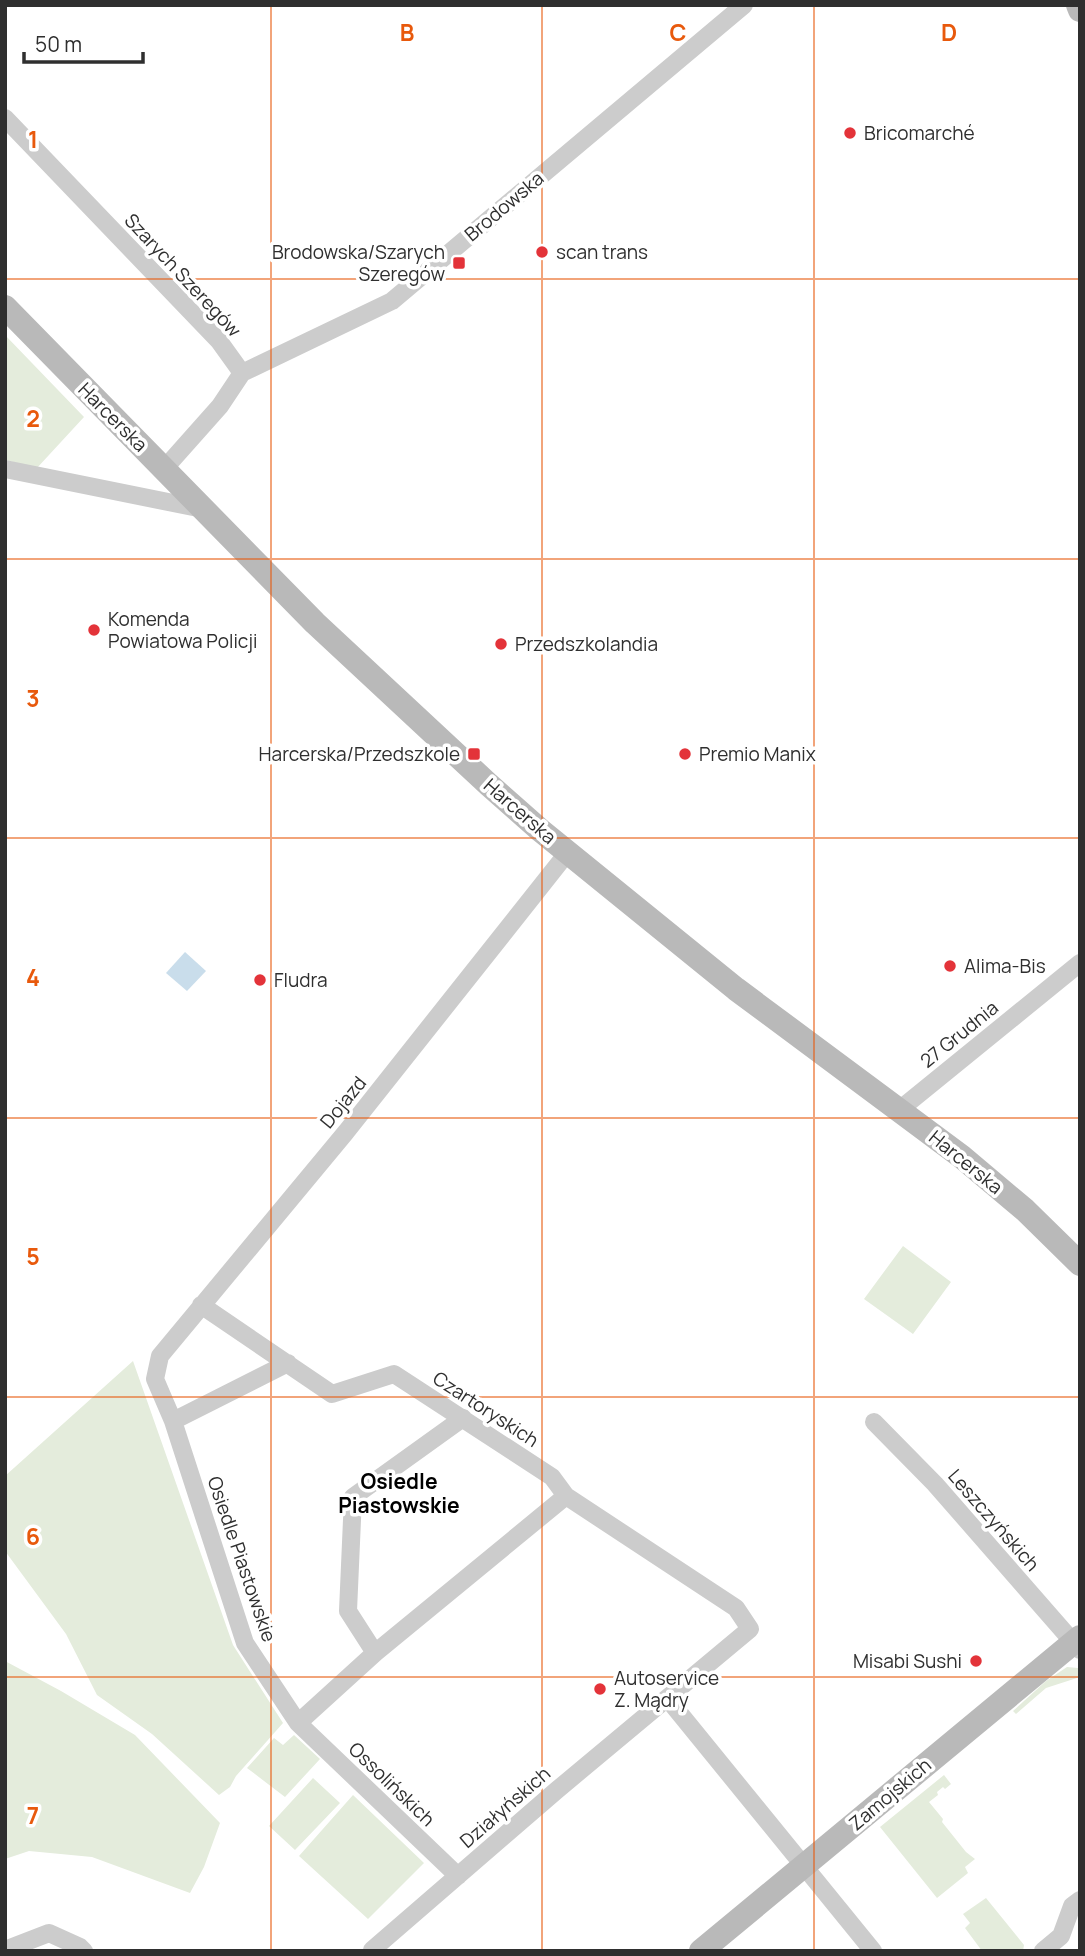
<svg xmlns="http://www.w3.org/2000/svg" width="1085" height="1956" viewBox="0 0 1085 1956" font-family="Manrope,sans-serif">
<rect width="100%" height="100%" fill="#fff"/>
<path fill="#e4ecdc" d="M5 335 84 417 37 468 5 460Z
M903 1246 951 1282 913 1334 864 1299Z
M133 1361 233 1645 283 1723 236 1776 230 1787 219 1795 152 1734 97 1695 66 1634 5 1551V1476Z
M5 1661 61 1691 135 1735 220 1823 204 1867 190 1893 92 1857 29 1851 5 1859Z
M1067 1667 1078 1668 1080 1677 1046 1688 1016 1714 1013 1711 1046 1681Z
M294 1735 320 1759 285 1797 247 1768 274 1738 283 1745Z
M944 1775 951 1784 945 1789 943 1787 937 1792 938 1795 929 1802 943 1819 942 1822 966 1852 975 1859 965 1867 968 1873 937 1898 880 1827Z
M313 1778 340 1803 295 1850 269 1826Z
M353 1795 424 1863 368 1919 299 1856Z
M986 1898 1024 1945 1023 1951H982L965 1928 970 1923 963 1914Z"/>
<path fill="#c9ddeb" d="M185 952 206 971 187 991 166 973Z"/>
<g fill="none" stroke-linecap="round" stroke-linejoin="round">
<path stroke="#ccc" stroke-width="18" d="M5 118 219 341 242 373
M5 469 203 509
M164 469 220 406 242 373 392 301 744 5
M898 1111 1080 963
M201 1305 332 1394 394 1374 552 1477 566 1496 736 1608 750 1629 557 1790 372 1950
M173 1421 288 1363
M874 1422 935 1484 1080 1650
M375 1653 348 1611 353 1497 463 1418
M668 1699 873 1951
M298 1723 375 1653 566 1496
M458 1876 298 1723 245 1643 173 1421 155 1379 160 1356 346 1132 568 852
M5 1950 49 1933 80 1947 84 1951
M1043 1951 1061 1936 1072 1906 1080 1900"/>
<path stroke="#b9b9b9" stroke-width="24" d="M1078 5 1080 10
M5 307 315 623 488 784 540 830 736 989 962 1157 1025 1210 1080 1264
M701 1951 1080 1637"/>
</g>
<path fill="none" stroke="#e8590c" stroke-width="2" stroke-opacity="0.55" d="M271 5V1951M542 5V1951M814 5V1951M5 279H1080M5 559H1080M5 838H1080M5 1118H1080M5 1397H1080M5 1677H1080"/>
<g fill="#e33339" stroke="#fff" stroke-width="2.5">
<circle cx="850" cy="133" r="7"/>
<circle cx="542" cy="252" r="7"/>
<rect x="452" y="256" width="14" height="14" rx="3.5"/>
<circle cx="94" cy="630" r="7"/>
<circle cx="501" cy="644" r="7"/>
<rect x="467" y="747" width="14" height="14" rx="3.5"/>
<circle cx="685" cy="754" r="7"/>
<circle cx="950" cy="966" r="7"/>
<circle cx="260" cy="980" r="7"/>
<circle cx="976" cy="1661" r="7"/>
<circle cx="600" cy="1689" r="7"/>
</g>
<g text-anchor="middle" stroke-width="7" stroke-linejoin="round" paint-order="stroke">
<g font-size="19" fill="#2f2f2f" stroke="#fff" text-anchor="start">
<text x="864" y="140">Bricomarché</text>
<text x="445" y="259" text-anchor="end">Brodowska/Szarych<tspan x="445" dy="22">Szeregów</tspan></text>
<text x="556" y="259">scan trans</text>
<text x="108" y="626">Komenda<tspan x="108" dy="22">Powiatowa Policji</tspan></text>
<text x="515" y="651">Przedszkolandia</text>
<text x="460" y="761" text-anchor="end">Harcerska/Przedszkole</text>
<text x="699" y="761">Premio Manix</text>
<text x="964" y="973">Alima-Bis</text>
<text x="274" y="987">Fludra</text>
<text x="962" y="1668" text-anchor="end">Misabi Sushi</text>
<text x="614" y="1685">Autoservice<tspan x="614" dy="22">Z. Mądry</tspan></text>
</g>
<g font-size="19" fill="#2f2f2f" stroke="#fff">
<text transform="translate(504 206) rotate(-40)" y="7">Brodowska</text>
<text transform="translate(183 275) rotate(47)" y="7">Szarych Szeregów</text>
<text transform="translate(113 417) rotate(45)" y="7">Harcerska</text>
<text transform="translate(520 811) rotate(41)" y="7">Harcerska</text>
<text transform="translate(959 1034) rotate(-39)" y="7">27 Grudnia</text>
<text transform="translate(343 1102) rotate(-51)" y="7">Dojazd</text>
<text transform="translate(966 1162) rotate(39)" y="7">Harcerska</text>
<text transform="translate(486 1409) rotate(33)" y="7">Czartoryskich</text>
<text transform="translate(994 1520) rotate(49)" y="7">Leszczyńskich</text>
<text transform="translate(242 1559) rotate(71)" y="7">Osiedle Piastowskie</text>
<text transform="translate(392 1784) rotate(44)" y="7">Ossolińskich</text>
<text transform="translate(890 1794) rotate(-40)" y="7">Zamojskich</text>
<text transform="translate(505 1807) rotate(-41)" y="7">Działyńskich</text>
</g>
<g font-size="21" font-weight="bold" fill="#000" stroke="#fff">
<text x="399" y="1489">Osiedle<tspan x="399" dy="24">Piastowskie</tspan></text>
</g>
</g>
<g font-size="23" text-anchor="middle" font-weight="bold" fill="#e8590c" stroke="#fff" stroke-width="7" stroke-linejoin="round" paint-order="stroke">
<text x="407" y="41">B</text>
<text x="678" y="41">C</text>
<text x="949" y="41">D</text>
<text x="33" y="148">1</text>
<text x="33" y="427">2</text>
<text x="33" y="707">3</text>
<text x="33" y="986">4</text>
<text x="33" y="1265">5</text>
<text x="33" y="1545">6</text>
<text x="33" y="1824">7</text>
</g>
<rect width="1085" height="1956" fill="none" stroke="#2f2f2f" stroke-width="14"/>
<path d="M24 52v10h119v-10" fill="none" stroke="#2f2f2f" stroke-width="3.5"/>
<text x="35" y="52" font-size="21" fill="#2f2f2f" stroke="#ffffff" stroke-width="5" paint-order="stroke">50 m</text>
</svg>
